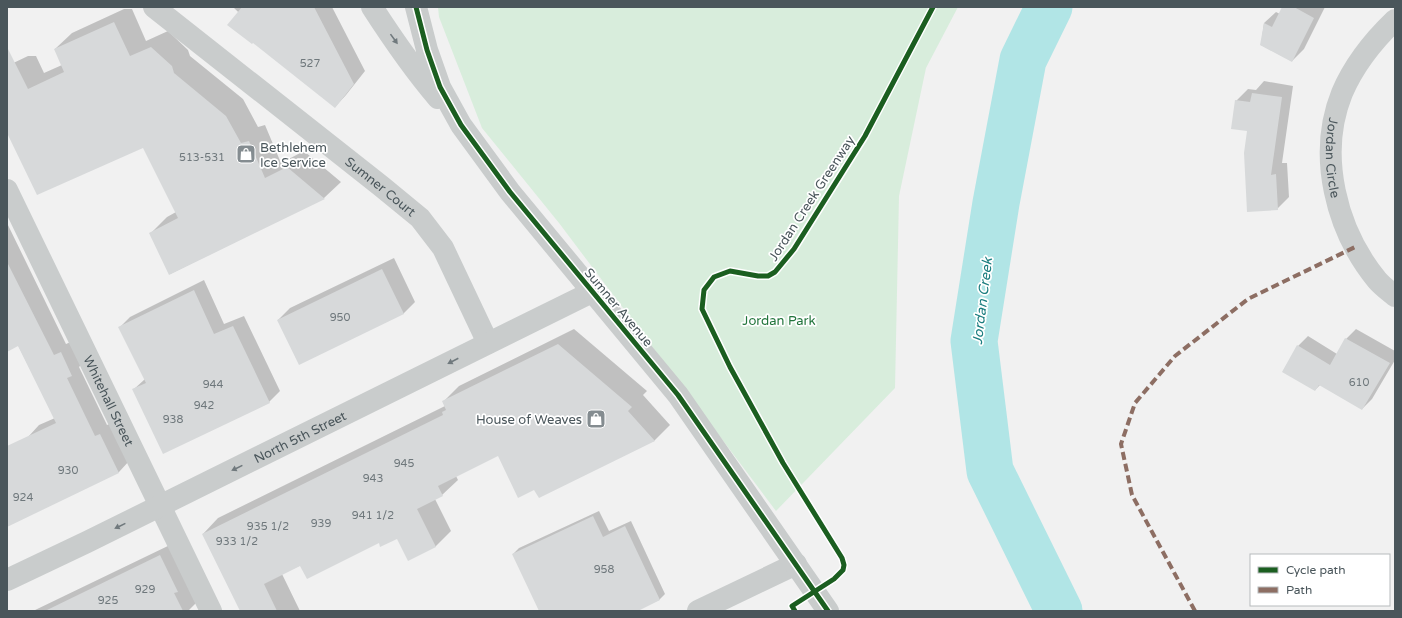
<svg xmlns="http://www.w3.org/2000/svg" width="1402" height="618" viewBox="0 0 1402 618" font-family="'Varela Round',sans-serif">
<rect width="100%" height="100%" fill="#f1f1f1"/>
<path fill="#d8eddc" d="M438 7H958L926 68 899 196 895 388 776 511 559 223 482 128 439 17Z"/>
<path fill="#0003" d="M233 7H332L365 71 346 95 335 107Z
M1283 7H1325L1304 49 1292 61 1261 45 1264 23 1276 12 1280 14Z
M124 9H132L146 41 168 31 188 50 190 56 243 99 258 127 265 125 281 163 304 151 341 182 324 198 170 274 151 233 167 217 176 212 144 147 7 130V66L28 56H36L44 73 62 65 55 49 72 33Z
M1264 81 1293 86 1282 163H1287L1289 197 1277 209 1248 131 1236 101 1248 89 1256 90Z
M7 223 66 344 73 341 83 363 79 367 107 425 112 423 130 460 119 472 7 526V450L28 437 39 425 55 418 18 345 7 350Z
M394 258 415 302 403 314 278 320 290 308Z
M204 280 224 324 244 316 280 391 269 402 133 390 145 379 120 327 130 317Z
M574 329 647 391 643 395 670 425 654 441 535 488 498 455 456 476 458 480 442 495 435 499 451 531 435 547 397 537 301 565 282 574 300 611H241L203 534 218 518 445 406 443 402 459 386Z
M1356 329 1395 351V360L1372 399 1362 409 1321 384 1315 390 1283 371 1298 346 1308 336 1337 354 1346 339Z
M599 511 609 531 631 521 665 594 659 600 635 611H540L513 554 519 548Z
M172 544 196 603 188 611H33Z"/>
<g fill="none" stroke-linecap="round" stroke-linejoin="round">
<path stroke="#b1e5e6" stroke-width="47" d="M1049 7 1023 60 996 203 974 341 990 471 1059 611"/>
</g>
<path fill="#d7d9da" d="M242 7H314L354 84 335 108 253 43 252 44 227 25Z
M1282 7H1294L1314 18 1292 62 1260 45 1264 23 1272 27Z
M114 22 130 56 151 47 172 66 174 73 226 116 241 143 249 141 265 178 287 167 325 199 169 275 149 233 178 218 143 148 37 195 7 133V47L28 89 64 72 54 49Z
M1252 93 1282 97 1271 175 1276 174 1278 210 1247 212 1244 153 1247 131 1231 129 1235 100 1250 102Z
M7 262 54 355 61 352 72 376 67 378 95 436 100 434 119 473 7 527V446L56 423 18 346 7 352Z
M382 269 404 314 299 365 277 320Z
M194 290 214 334 233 326 270 403 163 454 132 389 146 383 118 327Z
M1345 338 1390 363 1362 410 1319 385 1315 391 1282 372 1297 345 1330 365Z
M558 344 632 407 628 411 655 441 539 498 534 490 518 498 498 456 438 486 443 496 417 509 436 547 408 561 397 539 380 547 379 543 307 579 300 566 264 584 277 611H240L202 534 443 415 442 412 446 410 442 401Z
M593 516 603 537 625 526 660 600 638 611H539L512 554Z
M160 555 178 592 174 593 183 611H45Z"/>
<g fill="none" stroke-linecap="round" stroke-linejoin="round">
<g stroke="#c9cccc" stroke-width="22">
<path id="s1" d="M154 7 381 186 420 218 443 248 488 343"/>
<path id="s2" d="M1395 20C1373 41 1354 65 1342 93 1317 155 1336 230 1377 280 1382 286 1389 291 1395 296"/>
<path id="s3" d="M7 190 211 611"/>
<path id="s4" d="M7 580 87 542 592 292"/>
<path d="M698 611 796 564"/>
</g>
<path stroke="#c9cccc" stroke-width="22" d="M372 7C392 38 414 70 438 98
M416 7 427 50 440 87 461 125 510 192 678 395 828 611"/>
<path stroke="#8d6e63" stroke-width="4" stroke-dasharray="8 4" stroke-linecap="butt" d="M1195 611 1132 495 1121 444 1135 403 1175 356 1248 299 1355 247"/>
<g stroke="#fff" stroke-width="8">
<path id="cycleway" d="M416 7 427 50 440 87 461 125 510 192 678 395 828 611
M795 611 792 606 834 579 843 570 844 565 842 558 783 463 730 367 702 309 704 290 714 277 730 271 758 276H768L775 272 794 249 865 136 933 7"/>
</g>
<use href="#cycleway" stroke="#1b5e20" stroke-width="5"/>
</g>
<defs><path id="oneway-solid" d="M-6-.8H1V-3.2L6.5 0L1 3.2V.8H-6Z"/></defs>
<g fill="#70797d">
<use href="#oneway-solid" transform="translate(394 39) rotate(54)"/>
<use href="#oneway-solid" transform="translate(453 361) rotate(153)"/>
<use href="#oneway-solid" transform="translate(237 468) rotate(154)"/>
<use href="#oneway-solid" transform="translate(120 526) rotate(154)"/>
</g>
<defs>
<g id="shop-square" transform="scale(1)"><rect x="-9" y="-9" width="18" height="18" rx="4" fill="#848c90" stroke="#fff"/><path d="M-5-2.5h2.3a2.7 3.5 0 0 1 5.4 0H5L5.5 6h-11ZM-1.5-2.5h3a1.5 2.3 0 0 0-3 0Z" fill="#fff"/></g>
</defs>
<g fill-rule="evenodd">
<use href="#shop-square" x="246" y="154"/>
<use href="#shop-square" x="596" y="419"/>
</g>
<g text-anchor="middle" stroke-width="3.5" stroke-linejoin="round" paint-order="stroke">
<g font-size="11" fill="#6f787c">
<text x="310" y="67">527</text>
<text x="202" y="161">513-531</text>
<text x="340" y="321">950</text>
<text x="1359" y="386">610</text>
<text x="213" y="388">944</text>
<text x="204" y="409">942</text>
<text x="173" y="423">938</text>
<text x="404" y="467">945</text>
<text x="68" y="474">930</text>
<text x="373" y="482">943</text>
<text x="23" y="501">924</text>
<text x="373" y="519">941 1/2</text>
<text x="321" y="527">939</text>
<text x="268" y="530">935 1/2</text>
<text x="237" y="545">933 1/2</text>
<text x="604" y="573">958</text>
<text x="145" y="593">929</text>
<text x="108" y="604">925</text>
</g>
<g font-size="13" fill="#4a565b" stroke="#fff" text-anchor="start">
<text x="260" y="152">Bethlehem<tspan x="260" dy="15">Ice Service</tspan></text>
<text x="582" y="424" text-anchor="end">House of Weaves</text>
</g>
<g font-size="13" fill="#4a565b" stroke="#fff">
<text dy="5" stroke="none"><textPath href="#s2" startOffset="157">Jordan Circle</textPath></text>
<text dy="5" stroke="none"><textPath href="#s1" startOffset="289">Sumner Court</textPath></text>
<text transform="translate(811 198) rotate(-57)" y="5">Jordan Creek Greenway</text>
<text transform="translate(619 307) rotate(50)" y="5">Sumner Avenue</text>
<text dy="5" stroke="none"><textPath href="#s3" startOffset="234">Whitehall Street</textPath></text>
<text dy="5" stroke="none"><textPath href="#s4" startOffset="326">North 5th Street</textPath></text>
</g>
<g font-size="13" fill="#22753c" stroke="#fff">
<text x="779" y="325">Jordan Park</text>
</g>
<g font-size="14" font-style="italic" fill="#1b7d7f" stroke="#fff">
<text transform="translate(982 301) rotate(-83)" y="5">Jordan Creek</text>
</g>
</g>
<rect width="1402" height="618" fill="none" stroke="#4a565b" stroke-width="16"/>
<rect x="1250" y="554" width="140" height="52" fill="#ffffff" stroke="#b7bbbd"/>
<rect x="1258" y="567" width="20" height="6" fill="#1b5e20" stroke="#b7bbbd"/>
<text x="1286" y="574" font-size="12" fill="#4a565b">Cycle path</text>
<rect x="1258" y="587" width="20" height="6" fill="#8d6e63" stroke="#b7bbbd"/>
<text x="1286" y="594" font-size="12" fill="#4a565b">Path</text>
</svg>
